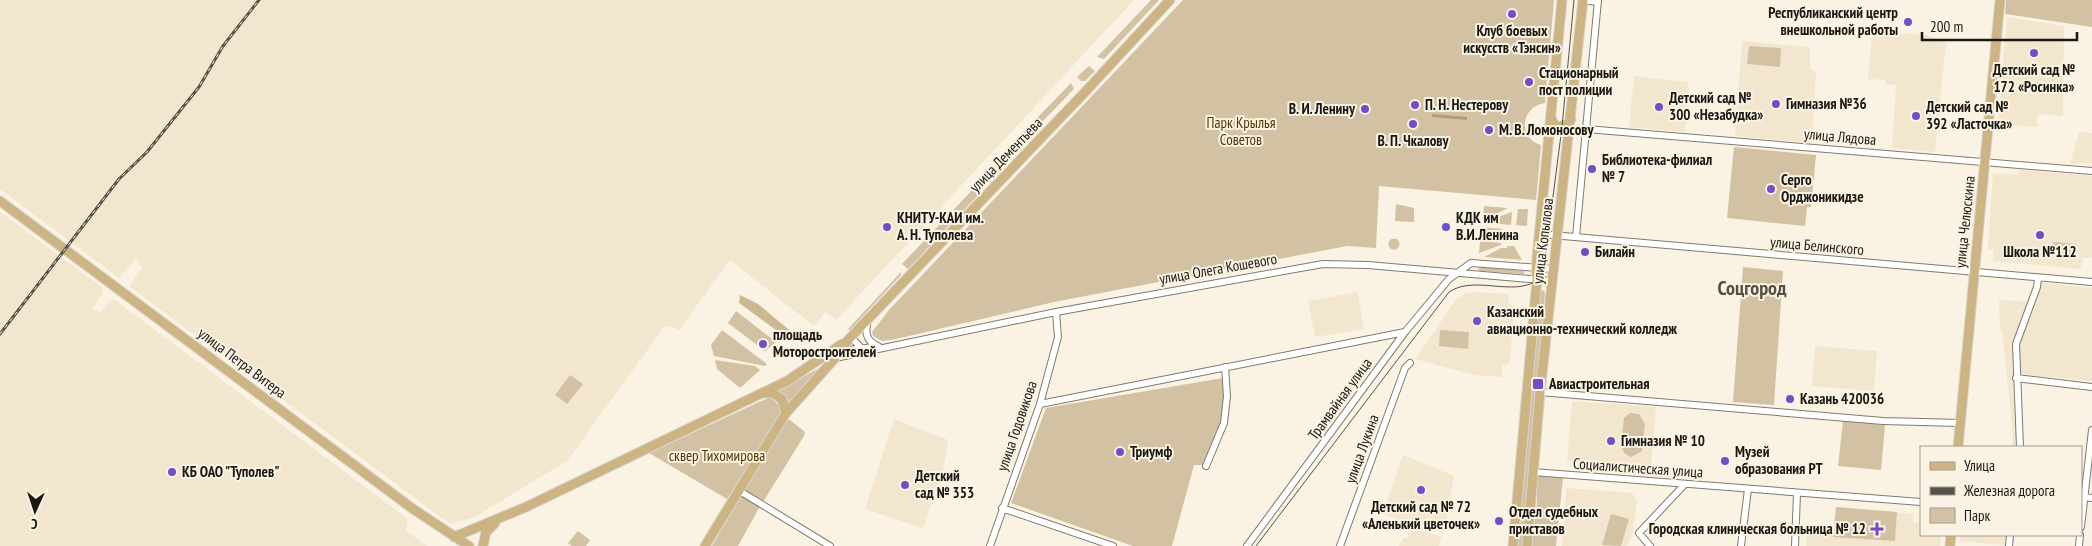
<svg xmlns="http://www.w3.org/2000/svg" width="2092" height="546" viewBox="0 0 2092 546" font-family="'PT Sans Narrow',sans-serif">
<rect width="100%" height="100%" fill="#faf2e2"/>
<path fill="#f2e6cf" d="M0 0H1134L836 320 825 312 814 326 730 260 679 330 671 326 664 327 567 461 473 518 450 524 258 381 261 374 254 367 247 374 129 286 142 267 136 259 119 278 0 189Z
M2007 17 2064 26 2063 116 2038 114 2037 127 1998 124Z
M1872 32 1926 35 1946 43 1935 152 1892 148 1896 85 1886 84 1885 80 1868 79Z
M1742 41 1810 47V70L1816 72 1812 143 1735 136Z
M1634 76 1687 82 1689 87 1685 132 1629 127Z
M2079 132 2092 133V163L2070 164Z
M2020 170 2092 176V258H2082L2081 269 1993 261 1994 250 1988 249 1993 173 2019 175Z
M0 212 103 288V293L93 308 100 313 110 301 115 300 408 519 406 531 427 546H0Z
M2035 282 2092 288V381L2020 374 2023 447H2012L2013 434 2002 330 2000 329 1999 300 2033 302Z
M1358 292 1364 329 1315 337 1308 301Z
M1474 292 1509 294 1508 302 1514 307 1510 362 1502 366V377L1474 375 1415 359 1456 300 1466 293Z
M1815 346 1877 351 1874 391 1812 386Z
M1572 401 1656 407 1651 467 1567 461Z
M894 419 948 440 945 461 923 528 865 509Z
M1403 455 1454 476 1444 533 1383 514Z
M1566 488 1632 493 1637 500 1633 532 1627 546H1562Z
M1836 507 1913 514V522L1921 523V535H1941L1940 546H1806L1807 534 1833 536Z
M1411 527 1442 537 1439 546H1399L1403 538H1407Z
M1960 535H2014L2013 546 1960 541Z"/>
<path fill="#d2c2a3" d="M1151 0H1159L1104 59 1097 57Z
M1183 0H1554L1545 103C1521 106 1517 138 1541 145L1536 200 1379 186 1376 248 1347 246 1054 302 896 339 882 341 873 336 872 332 889 310Z
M2006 0H2092V27L2005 14Z
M1749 46 1781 48 1780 67 1747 64Z
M1089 66 1095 71 1085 81H1081L1077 77Z
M1071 83 1074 89 1016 149 1011 145Z
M1734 147 1816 155 1811 207H1807L1805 226 1727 218Z
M977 185 981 192 908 269 902 264Z
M1396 204 1414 208V222L1395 221Z
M1484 206 1508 208 1490 217H1483Z
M1518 209H1528L1527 226 1516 225Z
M1512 212 1511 225 1490 223V220Z
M1481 227 1502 229 1501 238 1481 236Z
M1388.5 244a5.5 5.5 0 1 1 11 0a5.5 5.5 0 1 1-11 0Z
M1480 241 1501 243V245L1479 253Z
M2053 242 2076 244 2075 257 2051 255Z
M1507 246H1514L1522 260 1484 257 1501 248H1507Z
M1480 267 1524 271V274L1480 271 1478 269Z
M1743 267 1783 271 1774 405 1733 402Z
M901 272V275L850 330 848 329Z
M1543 290 1545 293 1522 546H1517L1539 309 1541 291Z
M736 311 776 342 765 351 728 323Z
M722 330 767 364 765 366 714 356 711 345Z
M1440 330 1469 332 1468 349 1439 346Z
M715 360 755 366 760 370 740 388 717 369Z
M821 367 789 404 787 398 776 392Z
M570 375 583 384 567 404 555 395Z
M1223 378 1224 410 1216 438 1203 465H1194L1172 546H1133L1011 503 1046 408Z
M770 397 782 408 781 413 727 499 649 453Z
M1630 413 1639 414 1645 424 1642 451 1631 457 1624 453 1621 445 1624 418Z
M787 420H790L805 432 804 436 763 502 746 492 745 489Z
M1843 421 1885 425 1881 470 1838 466Z
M1541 474 1557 475 1563 478 1556 546H1531L1537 504V478Z
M742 494 759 506V508L738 546H712Z
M1836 507 1897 512 1895 541 1833 537Z
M1611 514 1629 519 1621 546 1602 545Z
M578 531 590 540 586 546H572L568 543Z"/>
<path fill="#cdb991" d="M740 295 758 304 794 334 780 333 739 303Z"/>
<path fill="#b09c75" d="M1432 114 1467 117V120L1432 117Z"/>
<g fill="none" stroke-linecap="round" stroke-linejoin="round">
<g stroke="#827a6d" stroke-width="8">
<path id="minor" d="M1583 0 1598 2
M1586 129 2092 171
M1540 234 2092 282
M1576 237 1598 0
M868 319C865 331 865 341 878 346
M851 337 863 350
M840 351 874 347
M835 358 1056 312 1323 264 1368 265 1552 281
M2016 378 2092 387
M1540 392 1883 421 1960 423
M1040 404 1405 332
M2020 447 2016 344 2037 287 2038 278
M1206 466 1224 423 1227 396 1225 367
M1533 472 1921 502
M738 490 830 546
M2084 497 2092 498
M1002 508 1113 546
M2081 527 2092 430
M990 546 1040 404 1058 337 1056 312
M1247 546 1405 332 1449 279 1471 263 1553 269
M1340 546 1405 368 1410 363
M1650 546 1639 533 1685 484
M1741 546 1748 489
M1795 546 1797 493
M2009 546 2010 535
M2079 546 2080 535"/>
</g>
<g stroke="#d6d5d4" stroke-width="11">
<path id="major" d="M1551 117 1553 123 1558 127 1568 124 1571 119
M0 201 413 509 469 546
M764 393H772L782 399 786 413
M1958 447 2000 0
M454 537 526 507 787 381 842 344
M483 546 486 532 495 523
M705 546 786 413 835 358 848 340 1086 91 1170 0
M1513 546 1537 280 1536 268 1562 0
M1527 546 1540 392 1583 0
M1950 546 1951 535"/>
</g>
<use href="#minor" stroke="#fff" stroke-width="6"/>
<use href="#major" stroke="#ccb582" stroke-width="9"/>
<path stroke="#56534a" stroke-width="1" d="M1256 546 1449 292C1477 273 1522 302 1543 274L1562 127 1574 0"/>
<g stroke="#56534a" stroke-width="3">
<path id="rail" d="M0 334 119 179 147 152 199 87 223 46 259 0"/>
</g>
<use href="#rail" stroke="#faf2e2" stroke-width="1" stroke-dasharray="4" stroke-linecap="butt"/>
</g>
<g fill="#734dc6" stroke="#faf2e2" stroke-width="2">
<circle cx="1512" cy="14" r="5"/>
<circle cx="1908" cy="22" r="5"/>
<circle cx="2034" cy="53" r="5"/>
<circle cx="1529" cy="82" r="5"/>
<circle cx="1776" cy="104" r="5"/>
<circle cx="1415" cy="105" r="5"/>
<circle cx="1659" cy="107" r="5"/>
<circle cx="1365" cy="109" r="5"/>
<circle cx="1916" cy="116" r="5"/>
<circle cx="1413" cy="124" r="5"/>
<circle cx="1489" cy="130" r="5"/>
<circle cx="1592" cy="169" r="5"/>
<circle cx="1771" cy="189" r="5"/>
<circle cx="887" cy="227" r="5"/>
<circle cx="1446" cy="227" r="5"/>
<circle cx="2040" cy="235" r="5"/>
<circle cx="1585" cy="252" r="5"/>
<circle cx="1477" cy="321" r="5"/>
<circle cx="763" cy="344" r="5"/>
<rect x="1532" y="378" width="12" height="12" rx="2.5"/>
<circle cx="1790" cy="399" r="5"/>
<circle cx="1611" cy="441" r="5"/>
<circle cx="1120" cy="452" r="5"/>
<circle cx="1725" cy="461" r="5"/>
<circle cx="172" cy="472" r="5"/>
<circle cx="905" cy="485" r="5"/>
<circle cx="1421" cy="490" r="5"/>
<circle cx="1499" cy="521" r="5"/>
<path d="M1874.5 521.5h5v5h5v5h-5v5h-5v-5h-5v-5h5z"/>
</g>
<g text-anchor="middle" stroke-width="4" stroke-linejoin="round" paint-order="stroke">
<g font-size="15" font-weight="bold" fill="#1a1812" stroke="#faf2e2" text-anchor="start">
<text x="1898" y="18" text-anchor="end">Республиканский центр<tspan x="1898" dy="17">внешкольной работы</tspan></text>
<text x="1512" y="36" text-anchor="middle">Клуб боевых<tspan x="1512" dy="17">искусств «Тэнсин»</tspan></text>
<text x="2034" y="75" text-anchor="middle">Детский сад №<tspan x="2034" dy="17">172 «Росинка»</tspan></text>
<text x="1539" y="78">Стационарный<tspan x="1539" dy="17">пост полиции</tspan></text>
<text x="1669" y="103">Детский сад №<tspan x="1669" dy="17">300 «Незабудка»</tspan></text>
<text x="1786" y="109">Гимназия №36</text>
<text x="1425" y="110">П. Н. Нестерову</text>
<text x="1926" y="112">Детский сад №<tspan x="1926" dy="17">392 «Ласточка»</tspan></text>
<text x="1355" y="114" text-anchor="end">В. И. Ленину</text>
<text x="1499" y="135">М. В. Ломоносову</text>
<text x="1413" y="146" text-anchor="middle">В. П. Чкалову</text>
<text x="1602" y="165">Библиотека-филиал<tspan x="1602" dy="17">№ 7</tspan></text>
<text x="1781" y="185">Серго<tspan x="1781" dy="17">Орджоникидзе</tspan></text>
<text x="897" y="223">КНИТУ-КАИ им.<tspan x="897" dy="17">А. Н. Туполева</tspan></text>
<text x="1456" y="223">КДК им<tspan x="1456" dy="17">В.И.Ленина</tspan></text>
<text x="1595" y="257">Билайн</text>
<text x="2040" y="257" text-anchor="middle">Школа №112</text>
<text x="1487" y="317">Казанский<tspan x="1487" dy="17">авиационно-технический колледж</tspan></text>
<text x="773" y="340">площадь<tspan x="773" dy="17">Моторостроителей</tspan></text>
<text x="1549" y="389">Авиастроительная</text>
<text x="1800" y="404">Казань 420036</text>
<text x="1621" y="446">Гимназия № 10</text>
<text x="1130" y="457">Триумф</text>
<text x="1735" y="457">Музей<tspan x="1735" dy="17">образования РТ</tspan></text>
<text x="182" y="477">КБ ОАО "Туполев"</text>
<text x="915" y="481">Детский<tspan x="915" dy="17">сад № 353</tspan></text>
<text x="1421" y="512" text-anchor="middle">Детский сад № 72<tspan x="1421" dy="17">«Аленький цветочек»</tspan></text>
<text x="1509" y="517">Отдел судебных<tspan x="1509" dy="17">приставов</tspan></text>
<text x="1866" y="534" text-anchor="end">Городская клиническая больница № 12</text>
</g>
<g font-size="15" fill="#4e3803" stroke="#faf2e2">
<text x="1241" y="128">Парк Крылья<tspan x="1241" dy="17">Советов</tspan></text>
<text x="717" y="461">сквер Тихомирова</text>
</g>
<g font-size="15" fill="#1a1812" stroke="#faf2e2">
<text transform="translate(1840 137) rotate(5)" y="5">улица Лядова</text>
<text transform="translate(1006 155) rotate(-46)" y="5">улица Дементьева</text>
<text transform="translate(1965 222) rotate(-84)" y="5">улица Челюскина</text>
<text transform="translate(1543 241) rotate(-83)" y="5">улица Копылова</text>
<text transform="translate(1817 246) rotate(5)" y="5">улица Белинского</text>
<text transform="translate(1218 269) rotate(-10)" y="5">улица Олега Кошевого</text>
<text transform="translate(242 363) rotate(37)" y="5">улица Петра Витера</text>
<text transform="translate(1340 399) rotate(-54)" y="5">Трамвайная улица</text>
<text transform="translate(1017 426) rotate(-71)" y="5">улица Годовикова</text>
<text transform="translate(1362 449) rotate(-70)" y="5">улица Лукина</text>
<text transform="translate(1638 468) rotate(4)" y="5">Социалистическая улица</text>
</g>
<g font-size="20" font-weight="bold" fill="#564f42" stroke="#faf2e2">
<text x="1752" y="295">Соцгород</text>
</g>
</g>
<rect x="1920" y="446" width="162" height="90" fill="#faf2e2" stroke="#a09b8f"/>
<rect x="1930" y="462" width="25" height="8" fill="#ccb582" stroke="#a09b8f"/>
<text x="1964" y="471" font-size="15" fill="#1a1812">Улица</text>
<rect x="1930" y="487" width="25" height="8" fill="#56534a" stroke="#a09b8f"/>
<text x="1964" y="496" font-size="15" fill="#1a1812">Железная дорога</text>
<rect x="1930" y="508" width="25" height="15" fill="#d2c2a3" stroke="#a09b8f"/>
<text x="1964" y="521" font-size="15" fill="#1a1812">Парк</text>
<g transform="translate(35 511) rotate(183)" stroke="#faf2e2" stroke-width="4" paint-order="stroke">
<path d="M0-4L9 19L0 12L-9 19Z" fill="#1a1812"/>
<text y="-8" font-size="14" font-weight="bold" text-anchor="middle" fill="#1a1812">С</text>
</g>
<path d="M1922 32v8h155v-8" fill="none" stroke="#1a1812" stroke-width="2.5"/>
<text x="1930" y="32" font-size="15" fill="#1a1812" stroke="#faf2e2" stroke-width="4" paint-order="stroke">200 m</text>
</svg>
